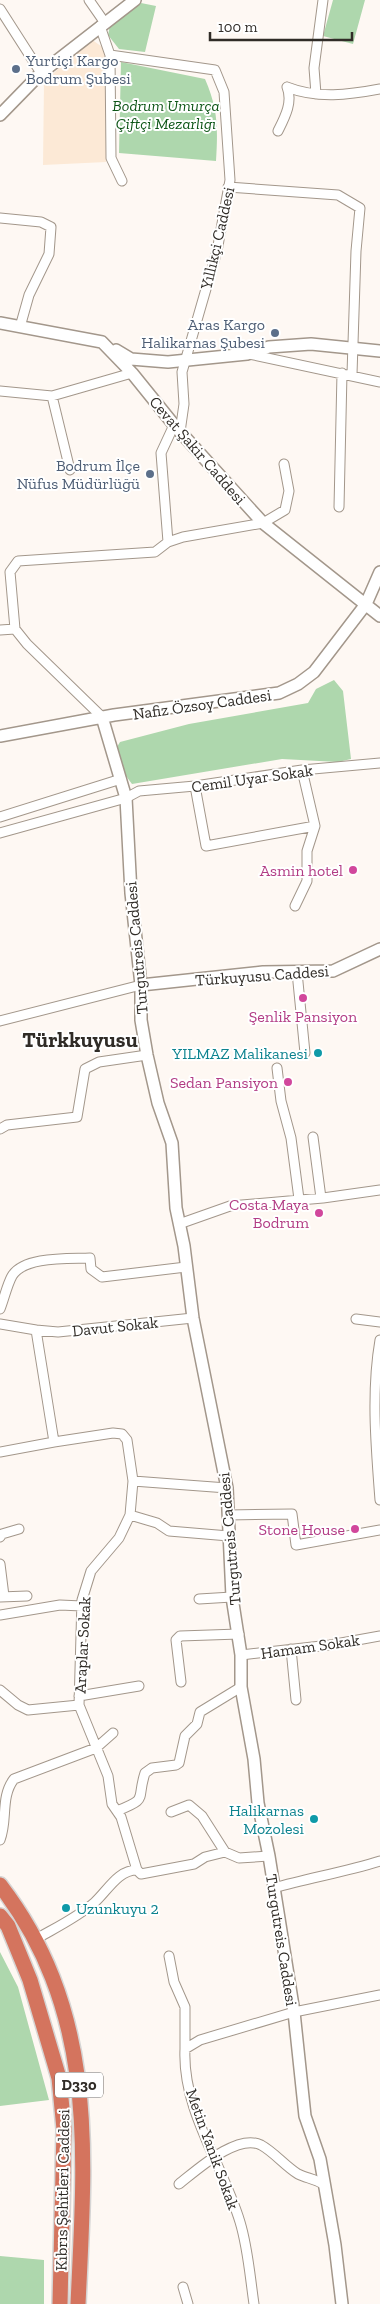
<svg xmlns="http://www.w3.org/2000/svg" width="380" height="2304" viewBox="0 0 380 2304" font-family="'Zilla Slab',serif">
<rect width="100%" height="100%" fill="#fef8f3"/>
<path fill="#fce9d6" d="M91 39 105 49 106 162 43 165 44 82Z"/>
<path fill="#aed7ad" d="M333 0H365L353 44 323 36Z
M141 3 156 6 145 52 119 49 108 35 110 25Z
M121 62 205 79C218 109 218 128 216 161L119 153Z
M334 680 343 691 351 759 338 762 282 759 132 784C123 773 118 761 117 747L120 742 189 724 308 703 316 689Z
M0 1952 18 1987 49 2100 0 2106Z
M0 2256 44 2260V2304H0Z"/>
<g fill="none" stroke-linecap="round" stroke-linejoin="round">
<g stroke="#a3978b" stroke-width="11">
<path id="street" d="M89 0 105 23
M0 9 41 73
M100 26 110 55 215 70 224 92 230 180 217 251 182 372 184 404 180 432
M110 55 111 158 122 181
M287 87C317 99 349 95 380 89
M316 94 314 68 323 0
M278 131C285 117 293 102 287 87
M228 187 338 195 360 208 356 251 352 374
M0 218 41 222 51 227 49 254 29 295 20 327
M249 354 380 382
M0 391 52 396 132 373
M52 396 70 470
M339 507 342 373
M168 542 161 453 174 425
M0 630 15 629
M102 717 27 644 15 629 10 572 18 561 155 552 168 542 183 537 263 523 285 510 289 491 284 464
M195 786 206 846 315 826
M0 817 121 779
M0 833 126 798 139 791 195 786 302 770 380 763
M295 906 307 881V851L315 826 302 770
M297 972 305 1053
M0 1021 141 985
M277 1068 281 1101 291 1138 299 1199
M0 1129 7 1125 77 1117 85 1069 99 1062 147 1055
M313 1137 321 1198
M179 1224 230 1206 323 1198 380 1190
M0 1309C4 1299 7 1285 12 1276 24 1256 69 1259 90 1258L91 1269 102 1277 186 1267
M356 1319 380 1322
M0 1324 36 1330 54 1442 0 1452
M36 1330 58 1332 193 1318
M380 1340C371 1392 376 1448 380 1500
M54 1442 113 1433 122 1434 127 1440 133 1481 130 1515 119 1538 91 1571 82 1600 79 1705 108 1776 112 1804 121 1817 137 1870
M133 1481 227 1488
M130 1515 157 1523 169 1531 229 1536
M228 1515 292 1514 296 1545 380 1530
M0 1537 2 1534 19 1529
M0 1564 4 1596
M0 1597 27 1596
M199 1599 232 1597
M0 1615 60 1605 82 1606
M291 1649 296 1700
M241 1655 330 1645 380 1636
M181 1682 176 1640 180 1636 239 1634
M0 1690 18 1705 28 1710 79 1705
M79 1696 139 1686
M117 1811C149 1798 136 1801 145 1773L152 1768 176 1765 179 1763 185 1736 197 1724 200 1712 241 1687
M171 1812 189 1805 202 1816 225 1852
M0 1840C8 1820 0 1797 14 1779L96 1748 113 1733
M274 1888C309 1878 345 1872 380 1861
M36 1939C57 1927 78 1917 95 1902 108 1890 118 1870 137 1870L141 1874 194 1864 205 1857 225 1852 239 1858 269 1856
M169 1956 174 1982 185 2007V2049
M179 2184C197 2170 237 2133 261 2145 274 2152 285 2166 298 2174 306 2178 315 2179 323 2184
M183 2287 188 2304
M254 2304C250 2277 248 2248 240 2222 223 2165 182 2110 185 2049L200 2040 294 2012 380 1995"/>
</g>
<g stroke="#a3978b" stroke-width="14">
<path id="secondary" d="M0 115 41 73 135 0
M0 323 102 342 132 373 174 425 263 523 380 616
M116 350 131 359 168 362 247 354 269 347 311 344 380 351
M102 717 126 798 131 893 141 985V1020L147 1055 158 1103 172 1143 176 1208 184 1246 193 1318 227 1488 232 1597 241 1655V1687L254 1759 258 1803 269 1856 294 2012 305 2116 320 2159 335 2245 342 2304
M0 736 114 715 279 693 298 684 314 672 366 604 380 572
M141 985 263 972 333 971 380 949"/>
</g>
<g stroke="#d6d5d4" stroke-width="18">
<path id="highway" d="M0 1885C98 2013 85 2152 78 2304
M0 1916 8 1926 30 1980 59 2078 64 2129 60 2304"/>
</g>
<use href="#street" stroke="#fff" stroke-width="9"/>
<use href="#secondary" stroke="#fff" stroke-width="11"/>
<use href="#highway" stroke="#d4745e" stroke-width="15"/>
</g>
<g fill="#5c6f8a" stroke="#fff" stroke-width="2">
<circle cx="16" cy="69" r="5"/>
<circle cx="275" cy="333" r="5"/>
<circle cx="150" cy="474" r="5"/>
</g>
<g fill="#d1479c" stroke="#fff" stroke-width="2">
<circle cx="353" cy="870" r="5"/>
<circle cx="303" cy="998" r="5"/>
<circle cx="288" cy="1082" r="5"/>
<circle cx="319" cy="1213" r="5"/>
<circle cx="355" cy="1529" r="5"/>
</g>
<g fill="#0f9aa8" stroke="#fff" stroke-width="2">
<circle cx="318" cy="1053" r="5"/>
<circle cx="314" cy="1819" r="5"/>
<circle cx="66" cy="1908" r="5"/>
</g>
<g text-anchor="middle" stroke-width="4" stroke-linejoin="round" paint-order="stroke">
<rect fill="#fff" stroke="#6e6b68" stroke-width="1" x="55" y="2072.5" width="48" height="25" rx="4"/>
<g font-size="15" font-weight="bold" fill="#302c27">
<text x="79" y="2090">D330</text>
</g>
<g font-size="16" fill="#4e5e75" stroke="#fff" text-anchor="end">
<text x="26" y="66" text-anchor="start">Yurtiçi Kargo<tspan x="26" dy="18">Bodrum Şubesi</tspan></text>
<text x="265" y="330">Aras Kargo<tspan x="265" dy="18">Halikarnas Şubesi</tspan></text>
<text x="140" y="471">Bodrum İlçe<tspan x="140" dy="18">Nüfus Müdürlüğü</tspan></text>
</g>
<g font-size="16" font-style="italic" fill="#0d5516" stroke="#fff">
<text x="166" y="111">Bodrum Umurça<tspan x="166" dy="18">Çiftçi Mezarlığı</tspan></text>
</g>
<g font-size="16" fill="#302c27" stroke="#fff">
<text transform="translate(217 238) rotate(-77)" y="6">Yıllıkçi Caddesi</text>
<text transform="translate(198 450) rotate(49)" y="6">Cevat Şakir Caddesi</text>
<text transform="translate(202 704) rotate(-8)" y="6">Nafiz Özsoy Caddesi</text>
<text transform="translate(252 778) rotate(-8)" y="6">Cemil Uyar Sokak</text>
<text transform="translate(136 948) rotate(-95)" y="6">Turgutreis Caddesi</text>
<text transform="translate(262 975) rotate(-4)" y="6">Türkuyusu Caddesi</text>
<text transform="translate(115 1326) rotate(-6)" y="6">Davut Sokak</text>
<text transform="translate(229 1539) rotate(-95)" y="6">Turgutreis Caddesi</text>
<text transform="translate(82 1645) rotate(-87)" y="6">Araplar Sokak</text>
<text transform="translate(310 1646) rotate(-8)" y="6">Hamam Sokak</text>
<text transform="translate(282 1940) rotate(81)" y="6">Turgutreis Caddesi</text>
<text transform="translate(213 2149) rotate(70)" y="6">Metin Yanik Sokak</text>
<text transform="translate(62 2190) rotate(-89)" y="6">Kıbrıs Şehitleri Caddesi</text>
</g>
<g font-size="16" fill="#b23c85" stroke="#fff" text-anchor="end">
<text x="343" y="876">Asmin hotel</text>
<text x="303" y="1022" text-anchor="middle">Şenlik Pansiyon</text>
<text x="278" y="1088">Sedan Pansiyon</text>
<text x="309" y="1210">Costa Maya<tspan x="309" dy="18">Bodrum</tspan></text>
<text x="345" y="1535">Stone House</text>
</g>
<g font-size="16" fill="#0d838f" stroke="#fff" text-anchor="end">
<text x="308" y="1059">YILMAZ Malikanesi</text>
<text x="304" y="1816">Halikarnas<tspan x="304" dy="18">Mozolesi</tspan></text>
<text x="76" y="1914" text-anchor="start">Uzunkuyu 2</text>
</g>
<g font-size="21" font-weight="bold" fill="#302c27" stroke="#fff">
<text x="80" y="1047">Türkkuyusu</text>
</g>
</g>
<path d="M210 32v8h142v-8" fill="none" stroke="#302c27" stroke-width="2.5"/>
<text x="218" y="32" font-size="15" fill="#302c27" stroke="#ffffff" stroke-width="4" paint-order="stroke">100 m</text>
</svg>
